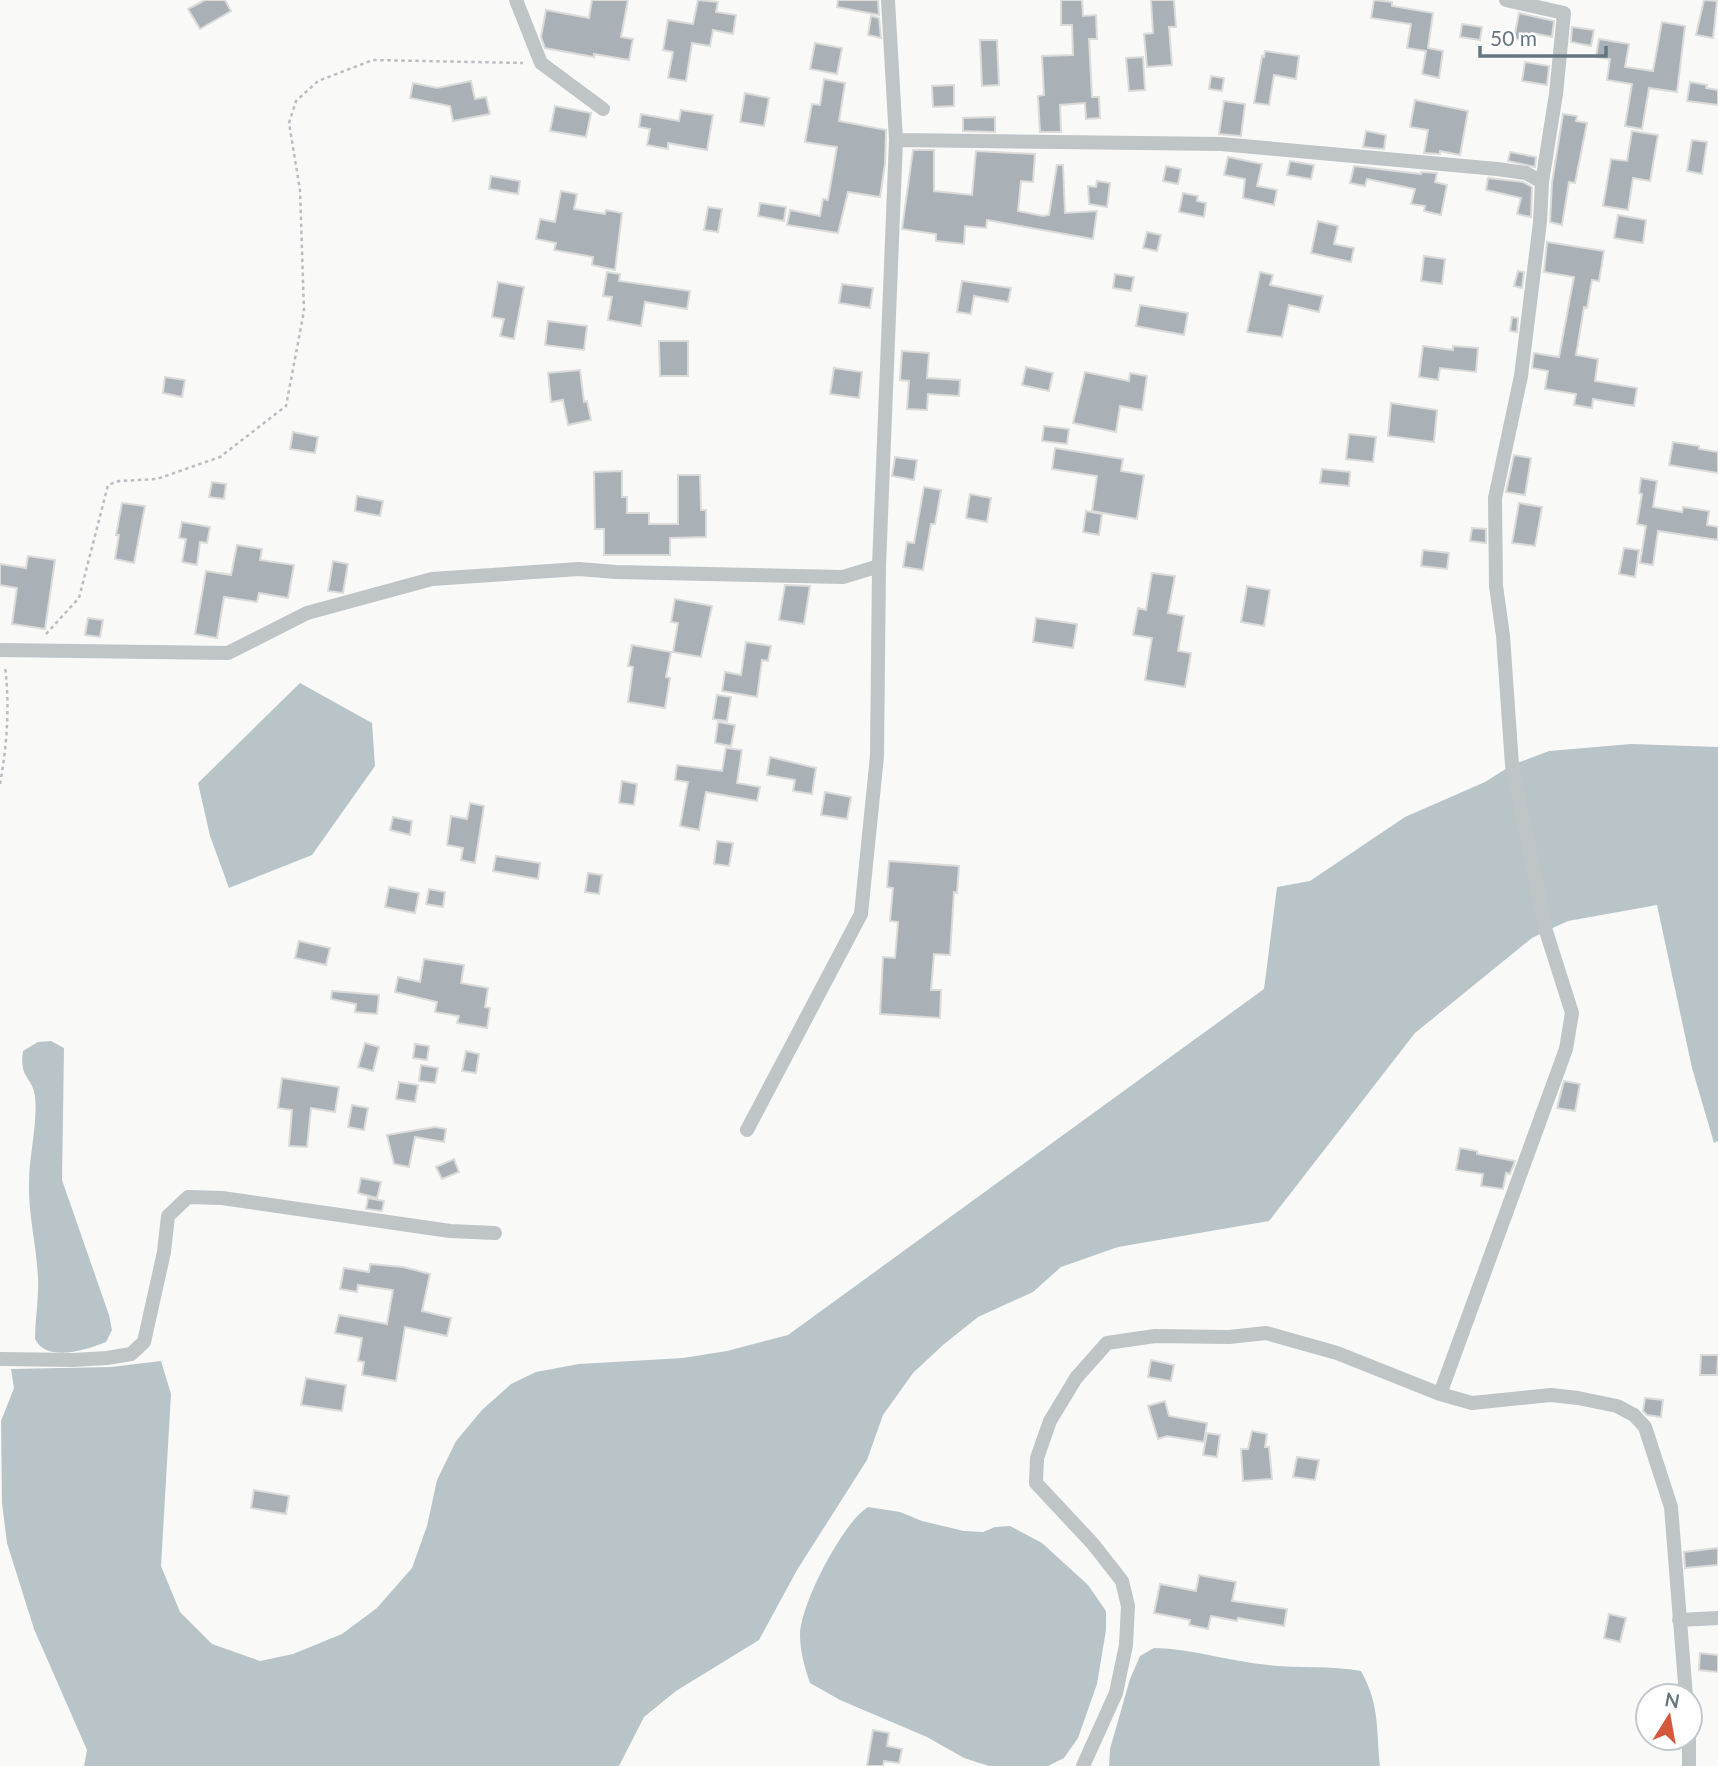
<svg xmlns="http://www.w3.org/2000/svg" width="1718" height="1766" viewBox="0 0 1718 1766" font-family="Lato,sans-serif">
<rect width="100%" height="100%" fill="#f9f9f8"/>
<path fill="#b8c4c8" d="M300 683 372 723 375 766 312 855 229 888 210 836 198 783Z
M1631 744 1718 747V1141L1714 1143 1692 1068 1657 905 1568 921 1546 931 1532 938 1415 1033 1269 1221 1118 1247 1061 1267 1033 1292 978 1317 943 1345 913 1373 883 1415 867 1460 797 1570 759 1640 676 1691 644 1717 619 1766H84L87 1750 34 1629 7 1543 2 1503 1 1421 14 1388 11 1369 111 1367 161 1361 171 1394 161 1566 180 1612 212 1644 260 1661 293 1654 342 1634 377 1608 412 1568 427 1526 437 1480 456 1441 482 1410 511 1384 536 1372 579 1364 683 1358 727 1351 788 1335 1264 989 1277 887 1310 881 1405 817 1485 782 1512 765 1549 751Z
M51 1041 64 1048 62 1180 109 1315 112 1330 106 1342C86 1350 47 1363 35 1339 35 1319 39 1299 38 1279 37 1247 28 1215 29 1182 29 1156 38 1122 35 1096 32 1076 19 1079 23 1051L38 1042Z
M868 1507 900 1512 922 1521 964 1531 983 1532 995 1527 1010 1526 1042 1543 1088 1585 1106 1611V1630L1097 1684 1078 1738 1064 1758 1048 1766H989L964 1758 927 1737 840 1700 810 1683C805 1668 800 1652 800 1635 800 1605 843 1522 868 1507Z
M1154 1648C1194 1649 1228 1661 1268 1665 1299 1669 1330 1665 1361 1671 1380 1705 1376 1729 1380 1766H1109L1110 1749 1130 1679 1140 1656Z"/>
<path fill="#a9b0b6" stroke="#dbdbda" stroke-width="2" d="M205 0H225L231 11 200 29 188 9Z
M592 0H628L621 37 633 39 629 60 594 54V57L545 48 541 37 546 10 589 18Z
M698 0 718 2 716 12 736 15 733 34 713 30 710 46 692 43 686 81 668 78 673 52 663 50 668 20 693 24Z
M838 0H878L879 15 837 7Z
M1061 0H1082L1083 16 1096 15 1097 39H1089L1092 97H1099L1100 118 1086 119 1085 103 1060 105 1061 132H1040L1038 96 1044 95 1042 56 1073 55 1072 25H1061Z
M1151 0H1174L1176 27H1169L1172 65 1147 67 1144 34 1153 33Z
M1374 0 1392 2V6L1433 13 1428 48 1443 51 1439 78 1422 74 1426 51 1407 48 1411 24 1371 18Z
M1704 0 1717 1 1713 38 1696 35Z
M1519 13 1554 21 1552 37 1532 33 1530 41 1514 39Z
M871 16 879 18 881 38 868 35Z
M1662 22 1685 26 1677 92 1649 88 1642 129 1625 126 1632 84 1607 80 1610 59 1596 57 1599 39 1629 44 1625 67 1653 71Z
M1462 24 1482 27 1480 40 1460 37Z
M1572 27 1594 30 1591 46 1571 42Z
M980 40H997L999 85 982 86Z
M815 43 842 48 837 74 810 69Z
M1265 51 1299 56 1296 79 1274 75 1269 105 1254 103 1262 56 1264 57Z
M1143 57 1145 90 1129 91 1126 58Z
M1525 62 1549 66 1547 85 1522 81Z
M1211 76 1224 78 1222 91 1209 89Z
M824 79 845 83 839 121 886 130 885 164 880 197 848 192 838 233 787 225 790 210 820 216 823 199 828 200 837 147 805 142 812 104 820 105Z
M471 81 475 99 486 97 490 114 453 121 450 106 410 98 413 83 437 88Z
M1690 82 1707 85 1706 88 1718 90V105L1687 101Z
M954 85V106L933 107 932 86Z
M745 93 769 98 764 126 740 122Z
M1415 100 1468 111 1460 155 1440 151V154L1424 153 1428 130 1410 127Z
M1224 101 1245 104 1241 136 1219 134Z
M555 106 591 113 586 137 550 131Z
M681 110 713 115 707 150 668 143V149L647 145 650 129 639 127 641 114 679 121Z
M1563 114 1577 116 1576 121 1587 123 1575 183 1569 182 1562 225 1550 222 1552 183Z
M995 117V132L963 131V118Z
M1366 131 1386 135 1384 149 1363 147Z
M1632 131 1658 135 1650 181 1633 178 1628 210 1603 206 1611 159 1627 161Z
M1692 140 1707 142 1702 174 1687 171Z
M913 150H934V191L972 195 976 151 1035 154 1033 182 1021 181 1018 211 1043 216 1049 215 1057 165H1063L1065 213 1097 211 1093 239 987 220 986 228 965 226 964 244 936 241V234L902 229Z
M1510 152 1536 157 1535 167 1508 161Z
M1228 157 1262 164 1257 186 1277 190 1274 205 1243 198 1245 179 1224 175Z
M1290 161 1314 165 1311 179 1287 175Z
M1166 166 1181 169 1178 184 1163 181Z
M1354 166 1421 174V172L1437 173 1435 182 1447 185 1441 215 1424 211 1425 206 1411 204 1415 189 1367 179 1365 186 1350 183Z
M491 176 520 181 518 194 489 189Z
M1488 178 1523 182 1532 187 1531 217 1517 214 1521 198 1486 190Z
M1097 181 1110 183 1107 207 1089 204 1088 186 1096 187Z
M561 191 577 194 574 209 605 214 606 210 622 213 615 270 592 265 593 257 554 250 556 243 536 239 540 219 555 222Z
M1183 193 1198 196 1197 201 1206 203 1204 217 1179 212Z
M760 203 786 207 784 221 758 216Z
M708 207 722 209 718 232 704 230Z
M1618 215 1646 220 1643 243 1614 238Z
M1318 221 1338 226 1334 244 1354 248 1351 262 1311 253Z
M1147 232 1161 235 1157 251 1143 248Z
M1547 242 1604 251 1599 281 1592 280 1587 308 1584 307 1576 355 1598 359 1595 381 1637 388 1634 406 1593 399 1592 408 1574 405 1576 394 1545 389 1548 371 1532 368 1534 353 1559 357 1574 277 1544 272Z
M1424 256 1445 259 1442 284 1421 281Z
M1518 271 1524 272 1522 288 1514 286Z
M607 272 620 274 619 281 690 291 687 309 645 302 641 326 608 320 612 297 603 296Z
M1260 272 1273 275 1270 285 1323 296 1319 312 1289 305 1282 337 1247 332Z
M1115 274 1134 277 1131 291 1113 288Z
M962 281 1011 288 1008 302 974 296 971 314 957 312Z
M498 282 524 287 514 339 500 336 504 319 492 317Z
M842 284 873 288 870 308 839 303Z
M1140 305 1188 313 1184 335 1136 326Z
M1512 317 1518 318 1517 332 1510 331Z
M548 321 587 326 584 350 545 345Z
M659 341H688V376H660Z
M1423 346 1453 350V346L1478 348 1476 372 1440 368 1438 380 1419 377Z
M902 351 929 353 927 378 960 380 959 396 928 394 927 410 907 409 909 381 900 380Z
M1026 367 1053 373 1049 391 1022 385Z
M834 368 862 372 859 398 830 394Z
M580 370 584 402 587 401 591 420 568 425 563 400 551 402 548 373Z
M1085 372 1129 381 1130 373 1147 376 1142 410 1120 406 1116 432 1073 423Z
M165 377 185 380 182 397 163 393Z
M1391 403 1437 410 1434 442 1388 436Z
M1044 426 1069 429 1067 444 1042 441Z
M293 432 318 437 315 453 290 449Z
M1349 434 1376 437 1373 462 1346 459Z
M1673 442 1699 446V449L1718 452V473L1669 465Z
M1055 448 1123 459 1121 471 1144 475 1137 519 1092 511 1097 476 1052 469Z
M1514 455 1531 458 1525 495 1506 492Z
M895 457 917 460 914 480 892 476Z
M1322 469 1350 472 1349 486 1320 483Z
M622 471V497H627V513H649V524H678V475H700L701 510H706V537L670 538V555H604V529H595L594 472Z
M1641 478 1657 481 1653 507 1682 512 1683 507 1709 511 1707 525 1718 527V540L1658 531 1653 565 1640 563 1646 526 1637 524 1642 494 1639 493Z
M212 482 226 484 224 499 209 497Z
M924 487 941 490 935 524H931L923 570 903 567 907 542 914 543Z
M970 494 991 498 987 522 966 518Z
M357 496 383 501 380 516 355 511Z
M122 503 145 506 134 563 115 559 119 535H116Z
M1519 503 1542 507 1535 546 1512 543Z
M1086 511 1102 514 1099 535 1083 532Z
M182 522 210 527 207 543 200 542 197 565 182 562 186 539 179 538Z
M1472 528 1486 529V543L1470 541Z
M237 545 262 549 260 560 294 565 288 598 259 593 257 602 224 597 217 638 195 634 206 571 231 575Z
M1624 548 1639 550 1635 577 1619 574Z
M1423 550 1449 553 1447 569 1421 566Z
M28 556 55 560 45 629 12 624 17 588 0 585V564L26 568Z
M333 561 348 564 343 593 328 591Z
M1152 573 1175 576 1168 613 1184 616 1178 651 1191 653 1185 687 1145 680 1152 638 1133 635 1138 608 1146 610Z
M785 585 810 586 804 624 779 620Z
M1247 586 1270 590 1264 626 1241 622Z
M675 599 712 606 701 657 673 652 678 623 671 622Z
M88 618 103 620 100 637 85 635Z
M1036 618 1077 624 1073 648 1033 642Z
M746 642 771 646 768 661 762 660 757 697 722 691 725 672 741 675Z
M632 645 671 652 666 677 670 678 665 708 628 702 633 667 628 666Z
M717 695 731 697 727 721 713 719Z
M718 722 735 725 731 746 715 743Z
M726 748 742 750 737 783 760 787 757 801 706 792 699 830 680 826 688 782 675 780 677 765 722 771Z
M770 757 816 768 812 794 793 791 795 780 767 775Z
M622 781 637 784 634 805 619 803Z
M825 792 851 797 847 819 821 815Z
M470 803 484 806 475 863 461 860 463 848 447 845 451 816 467 819Z
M393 817 412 821 410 835 390 830Z
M717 841 733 843 729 866 714 864Z
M496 856 540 863 538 879 493 871Z
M889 861 959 866 957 893 954 892 950 955 934 954 931 990H941L940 1018 880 1014 883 957 895 958 898 922 890 921 893 888 887 887Z
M588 873 602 875 599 894 585 892Z
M389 887 419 893 415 913 385 907Z
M429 889 445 892 443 907 426 904Z
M299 941 330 948 326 965 295 958Z
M424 959 464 965 461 983 488 988 485 1007 490 1008 487 1028 457 1023 459 1016 435 1012 437 1002 395 992 398 977 420 982Z
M332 991 379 995 377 1014 355 1012 356 1004 331 999Z
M365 1043 379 1047 373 1071 358 1067Z
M415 1044 429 1046 427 1060 413 1058Z
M466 1051 479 1054 476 1073 462 1071Z
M421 1065 438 1068 435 1083 419 1081Z
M282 1078 339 1087 335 1112 311 1108 307 1147 289 1146 292 1110 278 1108Z
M1564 1081 1580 1084 1575 1111 1557 1108Z
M399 1082 418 1085 415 1102 396 1099Z
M352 1105 368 1108 364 1130 348 1127Z
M435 1127 446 1129 444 1142 415 1137 409 1167 394 1164 387 1135Z
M1460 1148 1477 1151V1154L1515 1161 1510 1174 1506 1173 1503 1189 1481 1186 1483 1174 1456 1170Z
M454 1159 459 1172 442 1179 436 1167Z
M361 1178 381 1182 377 1198 358 1193Z
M368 1198 384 1201 382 1211 366 1209Z
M370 1264 403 1267 430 1274 422 1311 451 1318 447 1336 405 1327 396 1381 362 1375 364 1362 358 1361 362 1338 335 1333 339 1315 387 1324 393 1290 358 1285 357 1292 340 1289 344 1268 369 1272Z
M1701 1355H1718L1717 1375H1700Z
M1151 1360 1174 1365 1171 1381 1148 1377Z
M306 1378 346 1385 342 1411 301 1405Z
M1645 1398 1663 1400 1661 1417 1647 1415 1643 1411Z
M1165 1401 1169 1416 1207 1423 1204 1442 1167 1436 1158 1439 1148 1406Z
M1252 1431 1267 1434 1265 1447H1269L1272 1479 1243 1481 1241 1449H1248Z
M1207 1433 1220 1435 1217 1457 1203 1455Z
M1297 1457 1319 1460 1315 1480 1293 1477Z
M254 1490 289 1496 286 1514 251 1508Z
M1718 1548V1565L1685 1568 1684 1552Z
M1199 1575 1236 1582 1232 1601 1287 1609 1284 1626 1238 1618 1237 1621 1211 1616 1208 1629 1189 1625 1190 1620 1154 1613 1160 1584 1196 1591Z
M1609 1614 1626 1618 1620 1642 1604 1638Z
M1700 1653 1718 1655V1672L1699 1670Z
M873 1730 889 1733 887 1746 902 1749 899 1763 884 1761 883 1766H867Z"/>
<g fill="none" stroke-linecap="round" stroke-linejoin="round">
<path stroke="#babdc0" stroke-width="2.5" stroke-dasharray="3.5 3.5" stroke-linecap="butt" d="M46 634 79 598 108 485 119 481 157 479 220 457 286 406 304 311 300 190 289 123 296 101 318 81 373 60 523 63
M0 784C7 745 10 706 5 666"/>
<path stroke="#bfc4c7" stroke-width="14" d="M516 0 541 63 603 109
M1506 0 1564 13 1556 94 1542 182
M896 140 1221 144 1497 169 1526 173 1542 182 1540 222 1521 376 1495 498 1496 586 1503 636 1512 765 1546 931 1572 1013 1566 1049 1440 1394 1337 1353 1266 1333 1229 1337 1155 1336 1107 1343 1076 1378 1050 1421 1037 1458 1036 1483 1093 1544 1122 1581 1128 1606 1126 1645 1116 1693 1083 1766
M0 650 228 653 307 613 432 579 579 569 616 572 843 577 879 566 896 140 888 0
M747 1130 861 914 877 756 879 566
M0 1359 73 1360 107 1358 131 1354 144 1342 164 1252 168 1216 188 1197 222 1198 450 1231 495 1233
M1440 1394 1472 1403 1551 1395 1578 1398 1617 1406 1634 1415 1645 1427 1671 1507 1686 1696
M1679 1620 1718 1618
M1689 1738V1766"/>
</g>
<g transform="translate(1669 1717) rotate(11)"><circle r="33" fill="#ffffff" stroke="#c2c8cc" stroke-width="2"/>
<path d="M0-5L12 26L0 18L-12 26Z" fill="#d6583b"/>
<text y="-10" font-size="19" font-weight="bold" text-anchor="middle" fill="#667680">N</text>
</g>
<path d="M1480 46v10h126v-10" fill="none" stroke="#667680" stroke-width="3.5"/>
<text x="1490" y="46" font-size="21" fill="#667680" stroke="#ffffff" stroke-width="5" paint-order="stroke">50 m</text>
</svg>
